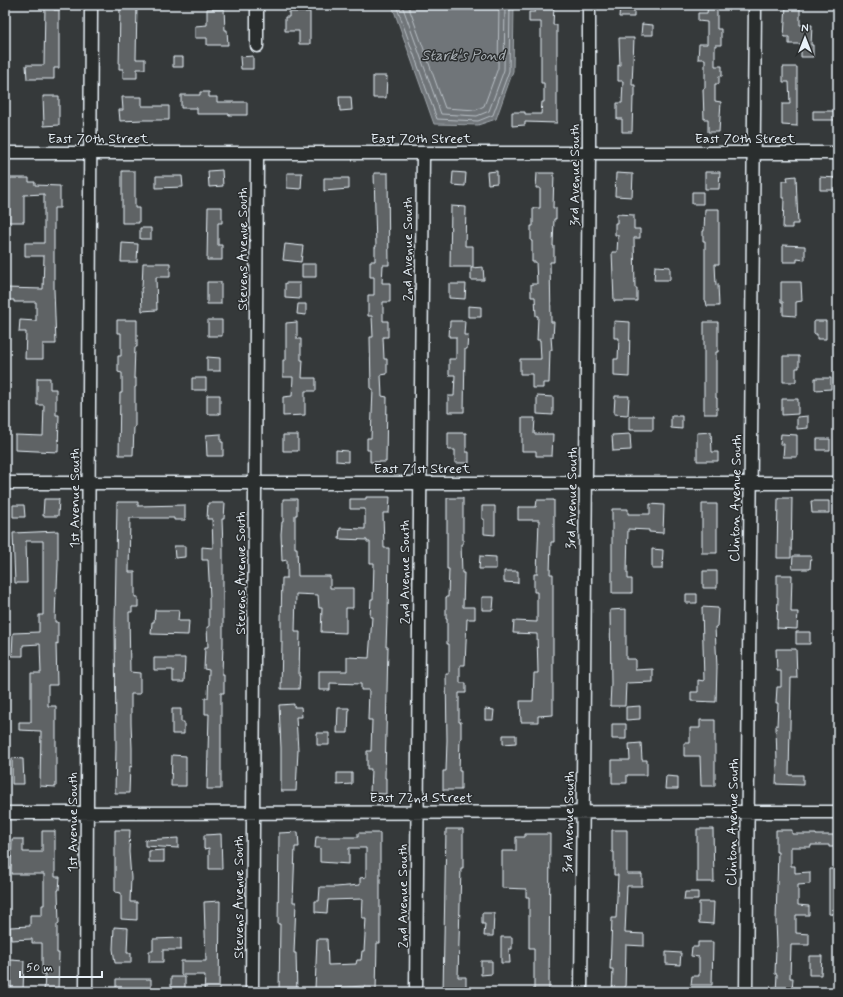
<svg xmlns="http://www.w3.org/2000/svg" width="843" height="997" viewBox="0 0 843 997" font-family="Mynerve,sans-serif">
<rect width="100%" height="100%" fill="#35393a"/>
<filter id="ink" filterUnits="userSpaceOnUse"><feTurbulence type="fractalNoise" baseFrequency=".025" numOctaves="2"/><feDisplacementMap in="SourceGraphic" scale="8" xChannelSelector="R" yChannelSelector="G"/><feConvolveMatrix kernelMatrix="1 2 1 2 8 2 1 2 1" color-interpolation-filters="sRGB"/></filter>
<g filter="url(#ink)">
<path fill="#707579" stroke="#a0a7ac" d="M392 5H514L513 71 496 119 478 125 434 124Z"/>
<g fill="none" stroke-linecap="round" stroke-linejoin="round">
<path stroke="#b8bfc5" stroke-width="1" d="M396 5 437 119 478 121 493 115 509 71 510 5
M402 5 441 114 477 116 489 111 504 70 505 5
M408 5 445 108 476 110 484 106 498 68 499 5"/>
</g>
<path fill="#5f6365" stroke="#e8f1f8" d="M45 5H54V10H59V68H54V79H27L26 65H44Z
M120 5H137L136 59H145V69H137V78H123V69H119Z
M536 5H554L553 25H557V123L525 122V125L512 126V112H525V114H541L542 102H544V83H541V22H529V12H535Z
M620 5H634V17H619Z
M708 5H717V29H721V45H715V66H722V76H719V84H715V101L721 102 719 132H708V119H704L703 89 705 88V59H698L699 44H707V22L698 21V13H707Z
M786 5H800V25H812L811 45H813V57H801V44H789V37H784Z
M207 9H224L225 30H227L228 45H207V38H195V26L207 25Z
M289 12H310V44H299V31H285V17H289Z
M642 24 653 25V35H641Z
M619 38H634L632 85H635V97H633L632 132H622V119H617V103H622L623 81H618V65L620 66Z
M253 56V69H241L240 57Z
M173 57H183V67H173Z
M783 67H797V126L782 125V104H790L789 82H783Z
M373 76H387L386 98H373Z
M200 92H209V97H217V102H247V115H229V114H197V108H181V95H200Z
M43 96H59V125L44 126Z
M122 97H142V106H169V120H143L120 121 119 110H123Z
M339 97H351L352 110 340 111Z
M813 111H838V120H813Z
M222 170 223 186 209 187 208 171Z
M122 171H135V208H139V223H122Z
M497 171V183L488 184 487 172Z
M453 172 466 173 465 186 452 185Z
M705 172H720L719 189H705Z
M287 173H302L301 189 287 188Z
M374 173H388L389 265H383L382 283H390V302H383V321H388V337H383L384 359H387V374L381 375 382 396 387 397 386 462H370V450H367V438H371L373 389H371L370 337H373L372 316H368V295H374V277H370V261H375V247H376Z
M537 173H554L553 208H556V219H554L553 246H554V262H550L551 322H554L553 337H551L552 350H550L549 383H543V388H532V374H520V359H541L540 340H537L538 316H536L535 297H531V284H537L536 262H532V241H531V226H533V208H540V188H536Z
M616 173 633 174 632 197 615 196Z
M156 176H182L183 187 156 188Z
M796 176 798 224H792V228H783L784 198H782V181H788L787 177Z
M820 177 838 178V190H820Z
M5 178H29V182H35V185L60 186V208H54V289L56 344H43V359H25L26 332H19L20 320 36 321V302H14V300H5V288L43 289 44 256H25V243H44V194L24 195V222H8V194H5Z
M324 178H349V189L324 191Z
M692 192H703V204H692Z
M451 206 466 207 465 246H473V267H450Z
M208 207H222V223H218V245H222V260H207Z
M705 209H719V264H715L716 285 718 284 719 306H707L706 301H705V241H703V231H704Z
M617 214 634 215V229H640V238H634L635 288H637V301H614L612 252H617L618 235H615V223H617Z
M140 228H151V239H140Z
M122 243 138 244 137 262H121Z
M285 244 303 246 301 262 283 260Z
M783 245 805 246V260L797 259V262H783Z
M143 263H170V277H156L157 310 142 311 141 288H142Z
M302 264H316V277H302Z
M655 266 670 267V280H654Z
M483 267 484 280H471V268Z
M207 282H221V304H207Z
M781 282H801L802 301 796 302V316L783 315V302H781Z
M285 283H300V299L285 298Z
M449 284H466L465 299 449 298Z
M298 304H306V315L297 314Z
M468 306 481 307V317H468Z
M117 320H137V347H135L134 378H136V387H135V427H134L133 455H119L120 393H122V373L118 372V356H121V333H117Z
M208 320H222V336H208Z
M450 321H465L464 335H468L467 349H465L464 412H448V396H454L455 375H449V359H456V337H449Z
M614 321 630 322 629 377 614 376V359H618L619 338H614Z
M814 321H826V339H817V334H814Z
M297 322V339H301V360H303L302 378H316V391H305V415L283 416V397L292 396 293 377H283V360H286V323Z
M704 322H718V352H716V398H717V414H704Z
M783 356H799V368H796V382H783Z
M207 357 220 358V371H207Z
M37 378H50V389H56V415H59L58 452 15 450V435L43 436 44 405H37Z
M192 378H206V390H192Z
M815 378H831V389L815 390Z
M207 395H220V414H207Z
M537 396 553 397V415L537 414Z
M615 396H629L628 415 614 414Z
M782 399H798V414L782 415Z
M629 416H653V430H629Z
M671 416H682V429L671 428Z
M808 416V428L797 429V417Z
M522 418H535L534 434H553L552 456H536V451H522Z
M711 432 712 452H718V461H697V433Z
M448 433H466V452H469V463H455V450H448Z
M221 434V442H223V456H207L206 435Z
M630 434 631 450 613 451 612 435Z
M781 434 797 435V457H783L784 444H780Z
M283 435H298V451H283Z
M817 439H830V450H817Z
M336 450 348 451V462L336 461Z
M366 497H390L389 513H383L384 548H389L388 618H387L386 647H388L385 778H386V794L370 793 371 769H367V751H371L372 720H368L369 690H361V684L330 683V690H319V671H347V657L369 658 372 617H370L371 599H373L374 563H370V542H367V540L339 539 340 528 365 529V509H350V499H366Z
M447 498H463V544H461L462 573H464L463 607H475V619H467L465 665H460V683H466V693H459V722H461V739H460L459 771H461V790H443V771H446L447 740 446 674H449V644H447V619H446V597H448L449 569H447Z
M778 498H792L791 558H777Z
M44 499H59L58 516H43Z
M283 499H297V515H295V548H297L298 576H330V588H353V608H346V633L321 632 322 608H319L318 595 296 594 295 632H300L299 676H300L299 689H281L282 642H281V619L282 578H287V560L282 561 281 534 282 522H283Z
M537 500H554V542H551L550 574H553V715L538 716V722H521L520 701H533L534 673H538L537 634 513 633 514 621 537 622V592H534V574H537L539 520H518V507H536Z
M811 501H829V513H812Z
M117 502H138V506L185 505V520H174V518H130L129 572H135V597H138V607H132V612H129L130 672 140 673V694H131V723L132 748V767L130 766 129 793H115L116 748 115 623Z
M208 503H225L224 519H222L223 548V643L222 675H224V693H221V789H207L209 714H205V698H208L209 670 204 669 205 647H208L207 627H209V597H210L208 560H202V547L213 548 212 519H207Z
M650 504 664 505 663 533 649 532V530L628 529 627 573H628V579H632V593H612V509H628V514H650Z
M702 504H717V553H702Z
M13 505H24L25 517H13Z
M482 506H495V535L484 534V519H482Z
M58 531V565L57 588H56L55 622H58V644L56 643 57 685H48V706H56V787L40 786 41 731 19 730V722H31V673H41L40 644 23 645V656H12L13 633 39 632V615H43V541H26L27 583H15L13 533Z
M174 546H185V557L175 558Z
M652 549 663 550 662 569H652Z
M480 556 496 557V569H479Z
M793 556H811L810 569H792Z
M504 571H518V583L504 582Z
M703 571H717V588H703Z
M777 575H792L791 612H798L797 629 777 628 778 597H777Z
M686 594H697V603H686Z
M482 597H494L493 610H482Z
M702 607 718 608 717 627H715L717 667 716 702 691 701V692H698V680L704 681Z
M626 609V659H635V670L653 669V682L626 683 625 706H610L611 684 610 610Z
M155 610H179L178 621H189L188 635 151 634 152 622H154Z
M796 632H810V644H796Z
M776 649H796L797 678H791L789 775H803V785L776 784 777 763 776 726H777L778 703H776L777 687H781V671H777Z
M154 658H185L184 682H173V670H154Z
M294 704V707H301L302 717H296L298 750 296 791H281V748L279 705Z
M640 706V719L626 720V707Z
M338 708H349L348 733H337Z
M172 709H181V722H184V734H172Z
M485 709 494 710 493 720H485Z
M700 720H715V786H701L700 756H684V743H690V728H700Z
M612 724H626V739H612Z
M317 733H329V745H317Z
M503 735H516V743L503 744Z
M641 743 642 760H647V775H627V783H612V760H630L629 744Z
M172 755 186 756V786H171Z
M12 758 23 759 24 784H12Z
M337 773H352V784L337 785Z
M666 776 678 777V789H665Z
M446 829H463V868H461L458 977H466V992H443Z
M697 829H713L714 882H697Z
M115 830H130L129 852 131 878 130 902H137V920L121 919V893L115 892Z
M612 830H627V874H642V886H627L625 933 644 934V946L626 945 625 992H612L613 969H610L612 918H616L618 875H614V852H612Z
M776 830H792V834H816V835H838V847H829V845H811V847H791V866H795V873L810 872V884L798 885V905L809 906V915H796V933L809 934V945H791L790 978H793L792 992H776L777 974H775L776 947H777L776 920 778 852H776Z
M42 831H55V877H60L59 890H58L59 924H57V953H59L58 992H44L45 974H42V943H32V939L11 940 10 927 30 926V915H42V905H44V874H11L12 839H23V852H42Z
M298 832 299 847H295L293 902H296L294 953H296L297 992H279L280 924H278L279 833Z
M358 833H380V943H377L376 992H364V986L315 989 317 939H327L328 965 356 964 357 960H361L362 951H364L366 918H362L363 899 328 900 327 913 315 912V901H319L320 887H336L360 885V878L366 877V848H349V864L320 862V848H315L316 837H358Z
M221 834 222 869H209V848L204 849V835Z
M525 834H550L549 992H534V948H529V897H526V889L502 888V851H516V837H525Z
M178 838V848L145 846V840Z
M164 850V862H149V851Z
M829 869H838V915L829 914Z
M685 892H698V900H684Z
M220 901 219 992H204L205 975H181V961H206L204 902Z
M699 902H714L713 924 699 923Z
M482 913H494L493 936H484L485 924H482Z
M114 927 128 928 127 953H131V963H115L113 949Z
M501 937H512V949H509L510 963H501Z
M181 938V950H163V962H149V951H153V939Z
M698 942H713L712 985H691L692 976H699V957L691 956 692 947H698Z
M666 952 681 953 680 965 666 964Z
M809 956H822L821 975H809Z
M11 960 24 961 23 992H11Z
M481 961H492V974L481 975Z
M171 977H185V988H171Z
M116 979H151V990H139V992H116Z"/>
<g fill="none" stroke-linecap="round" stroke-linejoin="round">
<g stroke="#e8f1f8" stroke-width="15">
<path id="minor" d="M257 5V46
M5 153H838
M5 483H838
M5 813 838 812
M86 992 91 5
M252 992 257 153
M416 992 423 153
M581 992 589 153V5
M746 992 755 5"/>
</g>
<use href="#minor" stroke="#2a2d2e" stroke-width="12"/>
</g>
</g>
<g text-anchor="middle" stroke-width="3" stroke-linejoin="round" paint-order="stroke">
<g font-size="14" fill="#e8f1f8" stroke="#2a2d2e">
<text x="98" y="143">East 70th Street</text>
<text x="421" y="143">East 70th Street</text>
<text x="745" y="143">East 70th Street</text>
<text transform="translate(574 175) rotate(-90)" y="5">3rd Avenue South</text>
<text transform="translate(242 249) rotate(-90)" y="5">Stevens Avenue South</text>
<text transform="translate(407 249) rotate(-90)" y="5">2nd Avenue South</text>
<text x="422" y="473">East 71st Street</text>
<text transform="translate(74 498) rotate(-90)" y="5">1st Avenue South</text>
<text transform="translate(571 498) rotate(-89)" y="5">3rd Avenue South</text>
<text transform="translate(735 498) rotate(-89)" y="5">Clinton Avenue South</text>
<text transform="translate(404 572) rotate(-90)" y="5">2nd Avenue South</text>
<text transform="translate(240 573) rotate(-90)" y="5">Stevens Avenue South</text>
<text x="421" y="802">East 72nd Street</text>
<text transform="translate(72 822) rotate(-90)" y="5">1st Avenue South</text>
<text transform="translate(568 822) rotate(-89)" y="5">3rd Avenue South</text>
<text transform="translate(732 822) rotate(-89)" y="5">Clinton Avenue South</text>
<text transform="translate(402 896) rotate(-90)" y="5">2nd Avenue South</text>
<text transform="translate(238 897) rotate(-90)" y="5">Stevens Avenue South</text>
</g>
<g font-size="15" font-style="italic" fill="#acb3b8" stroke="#2a2d2e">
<text x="463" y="60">Stark's Pond</text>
</g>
</g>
<rect width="843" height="997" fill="none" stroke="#2a2d2e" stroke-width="20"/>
<rect x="10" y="10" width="823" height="977" fill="none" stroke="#e8f1f8" stroke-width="1.5" filter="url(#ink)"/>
<g transform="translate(805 38)" stroke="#2a2d2e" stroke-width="3" paint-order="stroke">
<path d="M0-3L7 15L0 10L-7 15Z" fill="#e8f1f8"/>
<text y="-6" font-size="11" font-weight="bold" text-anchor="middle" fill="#e8f1f8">N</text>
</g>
<path d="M20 971v6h82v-6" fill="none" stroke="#e8f1f8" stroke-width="2"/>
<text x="26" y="971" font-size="12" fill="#e8f1f8" stroke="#2a2d2e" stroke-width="3" paint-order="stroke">50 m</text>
</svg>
